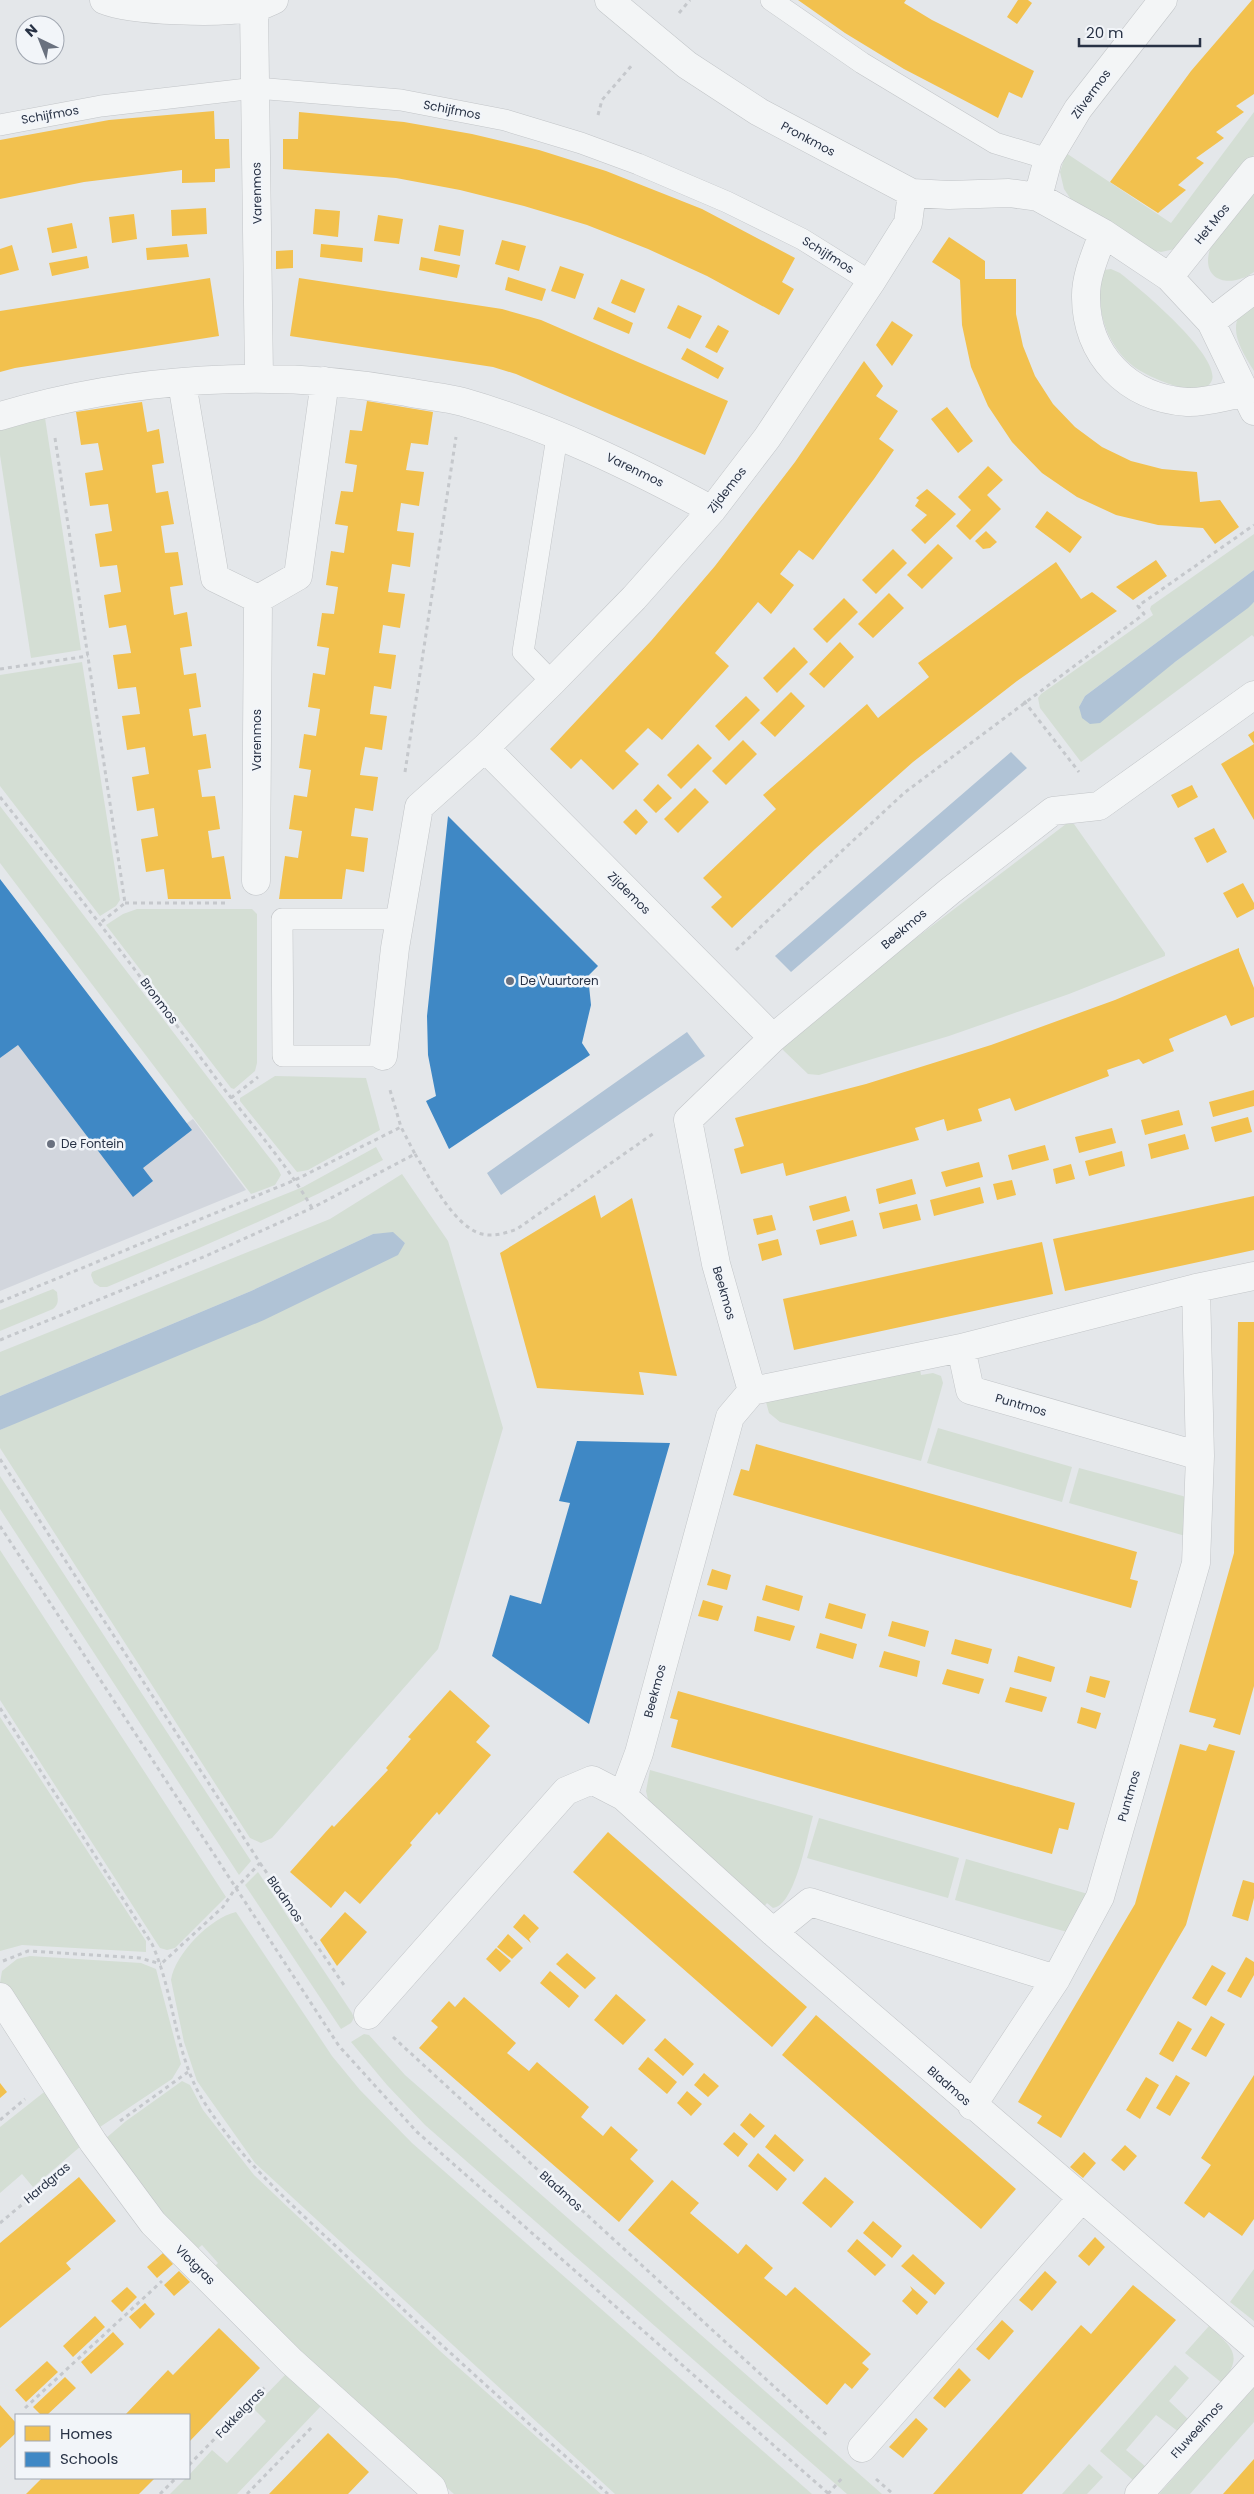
<svg xmlns="http://www.w3.org/2000/svg" width="1254" height="2494" viewBox="0 0 1254 2494" font-family="Poppins,sans-serif">
<rect width="100%" height="100%" fill="#e4e7ea"/>
<path fill="#d2d6dd" d="M0 1009 121 1168 193 1119 246 1190 0 1291Z"/>
<path fill="#d4ded4" d="M1254 112V155L1175 249 1161 252 1147 249 1072 201 1064 189 1060 172 1066 153 1171 223Z
M1254 190V272C1227 291 1197 278 1212 244Z
M1111 269 1120 273C1138 287 1220 355 1212 380 1204 403 1145 376 1133 366 1105 344 1093 303 1104 270Z
M1254 299V371C1238 345 1223 321 1254 299Z
M45 418 81 650 31 658 0 455V428Z
M1254 534V570L1085 696 1079 707 1175 662 1254 602V637L1252 635 1081 762 1040 708 1038 698 1041 694 1153 615 1150 609 1151 606Z
M82 662 120 900 116 906 100 916 0 786V675Z
M0 806 278 1169 281 1175 275 1185 251 1194 0 863Z
M1066 824H1074L1165 953V956L1069 994 949 1036 819 1075 808 1074 782 1049 870 973Z
M137 909H252L257 914V1063L255 1071 234 1089 231 1088 106 925 123 914Z
M275 1076 366 1078 380 1130 308 1170 297 1172 240 1101V1098Z
M376 1147 383 1160C294 1209 201 1247 107 1287H100L94 1283 91 1275 92 1272 303 1187Z
M402 1174 448 1241 503 1428 438 1649 272 1838 261 1843 250 1838 0 1448V1430L405 1243 393 1233 373 1234 251 1291 0 1396V1352L330 1219Z
M53 1289 57 1292C58 1300 59 1304 53 1309L0 1331V1310Z
M920 1369 921 1375 933 1373 941 1376 943 1383 921 1461 780 1422 769 1413 766 1402Z
M938 1428 1072 1467 1062 1502 927 1463Z
M1079 1468 1190 1498 1189 1537 1069 1503Z
M0 1476 251 1861 239 1875 0 1509Z
M0 1550 226 1897 175 1948 167 1950 160 1948 0 1700Z
M0 1717 146 1941V1952L22 1945 0 1951Z
M650 1770 813 1816C807 1836 795 1906 773 1908L767 1903 763 1908 649 1804 646 1791Z
M819 1818 959 1858 948 1898 807 1858Z
M966 1859 1088 1894 1067 1932 955 1900Z
M258 1872 352 2013 354 2018 351 2023 341 2029 245 1885Z
M236 1912 332 2056 360 2090 412 2143 812 2494H615L255 2163 197 2081 184 2042 171 1980C175 1954 210 1918 236 1912Z
M30 1956 141 1963 156 1969 181 2064 172 2079 97 2129 0 1983 2 1971 17 1959Z
M364 2034 369 2035 405 2075 882 2494H847L425 2125 387 2085 351 2042Z
M182 2081 190 2085 203 2110 254 2175 440 2351 601 2494H454L285 2346 210 2271 218 2263 202 2245 193 2253 105 2139 126 2121Z
M48 2089 81 2146 33 2187 22 2174 0 2193V2127Z
M1254 2269V2321L1230 2302Z
M1209 2326C1232 2347 1244 2355 1222 2383L1185 2353Z
M1175 2365 1189 2378 1169 2401 1190 2421 1179 2432 1156 2415 1126 2450 1146 2467 1134 2481 1100 2451Z
M287 2373 321 2404 320 2407 237 2494H170L186 2478H189V2475L212 2450 227 2463 266 2421 253 2408Z
M1254 2387V2422L1190 2494H1159Z
M1089 2464 1103 2477 1087 2494H1062Z"/>
<path fill="#b0c3d6" d="M1254 570V602L1248 608 1175 662 1100 723 1090 724 1082 718 1079 707 1085 696Z
M1011 752 1027 768 791 972 775 956Z
M687 1032 705 1056 501 1195 487 1173Z
M393 1232 405 1243 398 1255 264 1320 0 1430V1396L251 1291 373 1234Z"/>
<path fill="#f2c14e" d="M798 0H906L904 3 932 20 1034 71 1022 98 1009 92 998 118 904 69 845 33Z
M1018 0H1028L1032 3 1017 24 1007 17Z
M1252 0H1254V94L1236 106 1244 112 1216 132 1224 138 1196 158 1204 163 1178 185 1186 190 1158 213 1110 182 1191 71Z
M214 111 215 139H229L230 168 215 169V182L182 183V170L84 182 0 199V140L109 120Z
M299 112 404 122 472 134 539 150 606 171 702 209 795 258 782 282 794 289 779 315 707 276 648 249 587 225 524 206 460 190 396 178 283 169V139H298Z
M206 208 207 234 172 236 171 210Z
M315 209 340 211 338 237 313 234Z
M134 214 137 239 112 243 109 217Z
M378 215 403 219 399 244 374 241Z
M72 223 77 248 52 253 47 228Z
M439 225 464 230 460 256 434 251Z
M949 237 985 261V279H1016V314L1023 346 1035 376 1053 404 1075 427 1102 447 1131 461 1162 469 1197 472 1200 502 1220 500 1239 527 1215 544 1203 528 1158 525 1116 515 1077 497 1042 473 1012 442 988 406 971 367 962 325 960 280 932 262Z
M502 240 526 246 519 271 495 264Z
M187 244 189 257 147 260 146 248Z
M321 244 363 248 362 262 320 257Z
M12 245 19 270 0 275V249Z
M293 250V268L276 269V251Z
M87 256 89 268 52 276 49 263Z
M421 257 460 265 457 278 419 270Z
M560 266 584 274 575 299 551 291Z
M508 277 546 289 542 301 505 290Z
M210 278 219 336 15 368 0 372V311Z
M299 278 502 309 541 320 728 401 705 455 516 374 493 367 290 336Z
M621 279 645 289 635 313 611 303Z
M678 305 702 316 690 339 667 328Z
M598 307 633 323 629 334 593 319Z
M892 321 913 335 892 366 876 345Z
M718 325 729 331 717 353 705 347Z
M687 348 724 368 718 379 681 359Z
M864 361 883 386 876 396 898 411 879 439 894 450 874 479 813 560 799 550 780 574 794 585 771 614 758 602 715 653 729 666 662 740 648 728 625 751 639 764 613 790 581 759 571 769 550 749 651 641 715 566 795 462Z
M367 401 433 412 428 445 411 443 406 470 424 472 419 506 401 503 397 531 414 533 410 567 392 564 388 592 405 594 400 628 383 625 379 653 396 655 391 689 374 686 370 714 387 716 382 750 365 747 360 775 378 777 373 811 355 808 351 836 368 838 364 872 346 869 342 899H279L285 856 298 858 302 831 289 829 294 795 307 797 311 770 299 768 304 734 316 736 320 709 308 707 313 673 325 675 329 648 317 646 322 613 334 614 338 587 326 585 331 551 344 553 348 526 335 524 341 491 353 492 357 465 345 463 350 430 362 431Z
M142 402 147 432 159 429 164 463 152 465 156 493 168 491 174 524 161 526 165 553 178 552 183 585 170 587 174 615 187 612 192 646 180 648 184 675 196 673 201 707 189 709 193 736 206 734 211 768 198 770 202 797 215 796 220 829 208 831 212 858 224 856 231 899H168L164 869 146 872 141 839 158 836 154 808 137 811 132 777 149 774 145 747 127 750 122 716 140 714 136 687 118 689 113 655 131 653 126 625 109 628 104 595 121 592 117 565 100 567 95 534 112 531 108 504 90 506 85 473 103 470 98 443 81 445 76 412Z
M947 407 973 441 958 453 931 419Z
M988 466 1003 480 987 495 1001 509 970 540 956 526 971 510 958 497Z
M927 489 956 514 925 544 911 530 927 515 915 506 919 500 916 498Z
M1047 511 1082 537 1070 553 1035 527Z
M986 531 997 542 990 548 983 549 975 541Z
M938 544 953 558 922 589 907 575Z
M893 549 907 563 876 594 862 580Z
M1156 560 1167 576 1133 600 1116 587Z
M1056 562 1081 599 1092 592 1117 611 1017 681 913 762 815 849 732 928 711 907 722 897 703 878 776 809 763 795 867 704 878 718 929 677 918 663Z
M889 593 904 608 873 638 858 624Z
M844 598 858 612 827 643 813 629Z
M840 642 854 657 824 688 809 674Z
M794 647 808 662 777 693 763 678Z
M791 692 805 706 775 737 760 723Z
M746 696 760 710 729 741 715 726Z
M1254 731V820L1221 764 1254 744 1248 735Z
M743 740 757 754 726 785 712 771Z
M698 744 712 758 681 789 667 775Z
M658 784 672 798 656 813 643 800Z
M1192 785 1198 797 1178 808 1171 795Z
M695 788 709 802 678 833 664 819Z
M636 809 648 822 636 835 623 822Z
M1214 828 1227 852 1207 863 1194 838Z
M1243 883 1254 903V909L1237 918 1223 893Z
M1239 948V951L1254 988V1017L1231 1026 1226 1015 1169 1039 1174 1051 1143 1064 1139 1059 1107 1070 1109 1076 1015 1111 1010 1098 978 1109 982 1121 947 1131 944 1119 915 1128 919 1140 786 1176 783 1163 741 1174 734 1149 744 1146 735 1118 866 1084 991 1045 1115 1000Z
M1254 1090V1106L1213 1117 1209 1102Z
M1179 1110 1183 1125 1145 1135 1141 1120Z
M1248 1117 1252 1132 1215 1142 1211 1127Z
M1112 1128 1116 1143 1079 1153 1075 1137Z
M1185 1134 1189 1149 1151 1159 1148 1144Z
M1045 1145 1049 1160 1012 1170 1008 1155Z
M1122 1151 1125 1166 1089 1176 1085 1161Z
M979 1162 983 1177 946 1187 941 1172Z
M1071 1164 1075 1179 1056 1184 1053 1169Z
M912 1179 916 1194 879 1204 876 1189Z
M1012 1180 1016 1195 997 1200 993 1184Z
M980 1187 984 1203 934 1216 930 1200Z
M595 1195 601 1218 632 1198 677 1376 639 1372 644 1395 537 1388 500 1253Z
M846 1196 850 1211 813 1221 809 1206Z
M1254 1196V1250L1065 1291 1053 1239Z
M917 1204 921 1220 883 1229 879 1213Z
M772 1215 776 1230 757 1235 753 1219Z
M853 1220 857 1236 820 1245 816 1230Z
M778 1239 782 1255 762 1261 758 1244Z
M1042 1242 1053 1294 794 1350 783 1299Z
M1238 1322H1254V1686L1240 1735 1213 1727 1216 1719 1189 1712 1234 1553Z
M756 1444 1137 1552 1130 1579 1138 1581 1131 1608 733 1495 741 1469 749 1471Z
M712 1569 731 1575 727 1590 707 1585Z
M766 1585 803 1596 799 1611 762 1600Z
M703 1600 723 1606 718 1621 698 1616Z
M829 1603 866 1614 862 1629 825 1618Z
M757 1616 795 1626 790 1641 754 1631Z
M892 1621 929 1631 925 1647 888 1636Z
M820 1633 857 1644 853 1659 816 1648Z
M955 1639 992 1649 988 1664 951 1654Z
M884 1651 920 1661 917 1677 879 1667Z
M1018 1656 1055 1667 1051 1682 1014 1672Z
M947 1669 984 1679 979 1694 942 1684Z
M1090 1676 1110 1681 1105 1698 1086 1692Z
M1010 1687 1047 1697 1042 1712 1005 1702Z
M450 1690 490 1726 476 1742 491 1755 439 1815 437 1812 410 1843 412 1845 360 1904 345 1891 331 1908 290 1872 332 1825 334 1827 388 1770 386 1768 411 1739 408 1737Z
M678 1691 1075 1803 1068 1830 1059 1828 1052 1854 671 1747 678 1720 670 1718Z
M1081 1707 1101 1713 1096 1729 1077 1723Z
M1180 1744 1206 1751 1209 1744 1235 1751 1186 1925 1061 2138 1037 2123 1042 2116 1018 2102 1135 1904Z
M608 1832 807 2007 772 2047 573 1872Z
M1243 1880 1254 1883V1898L1248 1921 1232 1916Z
M345 1912 367 1932 337 1966 320 1940Z
M524 1914 539 1928 529 1939 531 1943 513 1927Z
M508 1934 523 1948 512 1959 497 1947Z
M496 1948 511 1961 500 1972 486 1959Z
M567 1953 596 1978 585 1989 556 1964Z
M1246 1957 1254 1962V1975L1241 1998 1227 1991Z
M1212 1965 1226 1973 1206 2006 1192 1998Z
M550 1971 579 1996 569 2008 540 1983Z
M616 1994 646 2020 623 2045 594 2020Z
M464 1997 516 2043 507 2053 529 2071 537 2062 589 2107 581 2117 603 2136 611 2126 638 2150 630 2159 654 2181 619 2222 419 2048 438 2027 431 2021 449 2001 455 2007Z
M816 2015 1016 2189 981 2229 782 2055Z
M1211 2016 1225 2024 1206 2057 1191 2049Z
M1178 2021 1192 2029 1173 2062 1159 2054Z
M665 2038 694 2064 683 2076 654 2050Z
M648 2057 677 2082 667 2094 638 2069Z
M704 2073 719 2086 708 2097 694 2085Z
M1176 2075 1190 2083 1170 2116 1156 2108Z
M1254 2075V2219L1242 2236 1209 2212 1204 2218 1184 2203 1211 2165 1201 2158Z
M1146 2077 1159 2085 1140 2119 1126 2110Z
M0 2083 7 2092 0 2098Z
M687 2091 702 2104 691 2116 677 2103Z
M750 2113 765 2126 754 2138 740 2125Z
M734 2132 748 2144 738 2157 723 2144Z
M775 2134 804 2160 794 2172 765 2147Z
M1125 2145 1137 2156 1124 2171 1111 2160Z
M1084 2152 1096 2163 1083 2178 1070 2167Z
M758 2153 787 2179 777 2191 748 2166Z
M79 2177 116 2221 66 2263 71 2269 0 2328V2243Z
M825 2177 854 2202 831 2228 802 2203Z
M672 2180 699 2203 690 2213 738 2254 746 2244 773 2268 764 2278 786 2296 795 2287 871 2354 862 2363 869 2369 852 2389 845 2383 827 2405 628 2230Z
M873 2221 902 2246 892 2258 863 2233Z
M1095 2237 1105 2247 1089 2266 1078 2256Z
M857 2239 886 2265 875 2276 847 2251Z
M163 2253 173 2264 157 2278 147 2267Z
M913 2254 945 2283 935 2295 901 2266Z
M179 2271 190 2282 174 2296 164 2285Z
M1045 2271 1057 2282 1032 2311 1019 2300Z
M1133 2285 1176 2320 1022 2494H933L1081 2325 1091 2334Z
M910 2286 928 2302 917 2315 902 2301 912 2290Z
M127 2287 137 2297 122 2312 111 2301Z
M145 2303 155 2314 140 2329 129 2317Z
M95 2316 105 2327 73 2357 63 2346Z
M1002 2320 1014 2331 989 2360 976 2349Z
M219 2328 260 2368 189 2442V2415H125L168 2370 173 2375Z
M113 2332 124 2344 91 2374 81 2362Z
M47 2361 58 2372 26 2402 15 2390Z
M959 2368 971 2380 945 2408 933 2398Z
M65 2377 76 2388 47 2415H41L33 2407Z
M0 2405 16 2423V2433L0 2448Z
M916 2418 928 2429 903 2458 889 2447Z
M328 2433 369 2472 348 2494H269Z
M1254 2459V2494H1223Z
M42 2478H155L139 2494H26Z"/>
<path fill="#3f88c5" d="M448 816 598 966 588 976 591 1005 582 1043 590 1055 449 1149 426 1101 436 1096 428 1055 427 1016Z
M0 879 192 1130 143 1168 153 1181 133 1197 18 1045 0 1058Z
M577 1441 670 1443 589 1724 492 1656 510 1595 541 1604 570 1503 559 1501Z"/>
<g fill="none" stroke-linecap="round" stroke-linejoin="round">
<g stroke="#c2c5c8" stroke-width="22">
<path id="lane" d="M771 0 862 63 995 143 1048 159
M0 125 101 106 256 88 401 100 505 120 581 143 638 164 727 202 802 239 871 282
M552 682 523 652 557 437
M383 1056H283L282 919H400"/>
</g>
<g stroke="#c2c5c8" stroke-width="29">
<path id="street" d="M104 0C134 12 219 13 253 8 260 7 267 3 274 0
M609 0 687 65 759 112 912 193 949 195 1009 193 1038 197 1103 233 1169 277 1211 322 1254 411
M254 8 259 377
M1038 197 1048 159 1078 109 1163 0
M1103 233C1097 252 1086 274 1086 295 1085 355 1128 398 1187 402 1205 403 1226 396 1244 393
M1169 277 1254 171
M1211 322 1254 289
M182 383 215 578 258 599 298 576 325 381
M0 416C131 377 272 368 407 392 425 396 445 397 463 402 550 427 632 467 712 510
M485 748 773 1038
M256 881 258 599
M383 1056 395 948 419 807 485 748 552 682 634 598 712 510 767 438 871 282 908 223 912 193
M961 1348 970 1390 1200 1456
M752 1391 961 1348 1196 1288 1254 1276
M623 1796 773 1932 1254 2346
M773 1932 810 1902 1056 1979
M0 1997 93 2142 153 2223 291 2361 432 2488 434 2494
M368 2015 566 1791 592 1780 623 1796 639 1753 730 1417 752 1391 716 1264 688 1120 773 1038 950 891 1053 811 1099 806 1254 695
M972 2106 1056 1979 1100 1897 1196 1563 1200 1456 1196 1288
M862 2448 1082 2198
M1139 2494 1254 2366"/>
</g>
<path stroke="#c5c8cc" stroke-width="3" stroke-dasharray="4 4" stroke-linecap="butt" d="M679 13 690 0
M598 115 602 100 633 64
M55 438 125 903 100 923
M0 669 88 656
M1024 701 1079 772
M405 772 456 437
M0 797C74 889 145 982 215 1077 248 1121 285 1161 312 1208
M125 903H228
M736 950 904 793 1144 614 1138 606 1254 525
M231 1098 258 1077
M415 1154C430 1178 454 1227 482 1234 494 1237 506 1233 517 1229L654 1133
M0 1302 295 1180 401 1127
M0 1340 208 1255 312 1208 415 1154 401 1127 390 1090
M0 1459 260 1863 235 1889 223 1907 161 1964
M0 1526 339 2046 417 2132 829 2494
M0 1708 152 1944C175 1995 174 2054 204 2102 245 2166 301 2213 356 2265 438 2343 523 2419 608 2494
M260 1863 346 1988
M3 1961 28 1951 140 1958 161 1964
M393 2037 829 2437
M0 2120 25 2099
M120 2121 188 2072
M0 2223 68 2166
M25 2408 162 2281
M189 2465 266 2386
M876 2479 893 2494
M160 2494 176 2478
M247 2494 313 2426
M828 2494 843 2477"/>
<use href="#lane" stroke="#f3f5f6" stroke-width="21"/>
<use href="#street" stroke="#f3f5f6" stroke-width="28"/>
</g>
<g fill="#6a717f" stroke="#f2f5f9" stroke-width="2">
<circle cx="510" cy="981" r="5"/>
<circle cx="51" cy="1144" r="5"/>
</g>
<g text-anchor="middle" stroke-width="5" stroke-linejoin="round" paint-order="stroke">
<g font-size="12" fill="#283245" stroke="#f2f5f9">
<text transform="translate(1091 94) rotate(-54)" y="4">Zilvermos</text>
<text transform="translate(452 110) rotate(11)" y="4">Schijfmos</text>
<text transform="translate(50 115) rotate(-10)" y="4">Schijfmos</text>
<text transform="translate(808 139) rotate(28)" y="4">Pronkmos</text>
<text transform="translate(257 193) rotate(-91)" y="4">Varenmos</text>
<text transform="translate(1212 224) rotate(-51)" y="4">Het Mos</text>
<text transform="translate(828 255) rotate(32)" y="4">Schijfmos</text>
<text transform="translate(635 470) rotate(26)" y="4">Varenmos</text>
<text transform="translate(727 490) rotate(-52)" y="4">Zijdemos</text>
<text transform="translate(257 740) rotate(-90)" y="4">Varenmos</text>
<text transform="translate(629 893) rotate(45)" y="4">Zijdemos</text>
<text transform="translate(904 929) rotate(-40)" y="4">Beekmos</text>
<text transform="translate(159 1001) rotate(53)" y="4">Bronmos</text>
<text transform="translate(724 1293) rotate(74)" y="4">Beekmos</text>
<text transform="translate(1021 1405) rotate(16)" y="4">Puntmos</text>
<text transform="translate(655 1691) rotate(-75)" y="4">Beekmos</text>
<text transform="translate(1129 1796) rotate(-74)" y="4">Puntmos</text>
<text transform="translate(285 1899) rotate(55)" y="4">Bladmos</text>
<text transform="translate(949 2086) rotate(41)" y="4">Bladmos</text>
<text transform="translate(47 2183) rotate(-40)" y="4">Hardgras</text>
<text transform="translate(561 2191) rotate(42)" y="4">Bladmos</text>
<text transform="translate(195 2265) rotate(45)" y="4">Vlotgras</text>
<text transform="translate(240 2413) rotate(-46)" y="4">Fakkelgras</text>
<text transform="translate(1197 2430) rotate(-48)" y="4">Fluweelmos</text>
</g>
<g font-size="12" fill="#283245" stroke="#f2f5f9" text-anchor="start">
<text x="520" y="985">De Vuurtoren</text>
<text x="61" y="1148">De Fontein</text>
</g>
</g>
<rect x="15" y="2414" width="175" height="65" fill="#f2f5f9" stroke="#a1a7b1"/>
<rect x="25" y="2426" width="25" height="15" fill="#f2c14e" stroke="#a1a7b1"/>
<text x="60" y="2439" font-size="15" fill="#283245">Homes</text>
<rect x="25" y="2452" width="25" height="15" fill="#3f88c5" stroke="#a1a7b1"/>
<text x="60" y="2464" font-size="15" fill="#283245">Schools</text>
<g transform="translate(40 40) rotate(317)"><circle r="24" fill="#f2f5f9" stroke="#a1a7b1"/>
<path d="M0-4L9 19L0 12L-9 19Z" fill="#6a717f"/>
<text y="-8" font-size="14" font-weight="bold" text-anchor="middle" fill="#283245">N</text>
</g>
<path d="M1079 38v8h121v-8" fill="none" stroke="#283245" stroke-width="2.5"/>
<text x="1086" y="38" font-size="15" fill="#283245" stroke="#f2f5f9" stroke-width="4" paint-order="stroke">20 m</text>
</svg>
